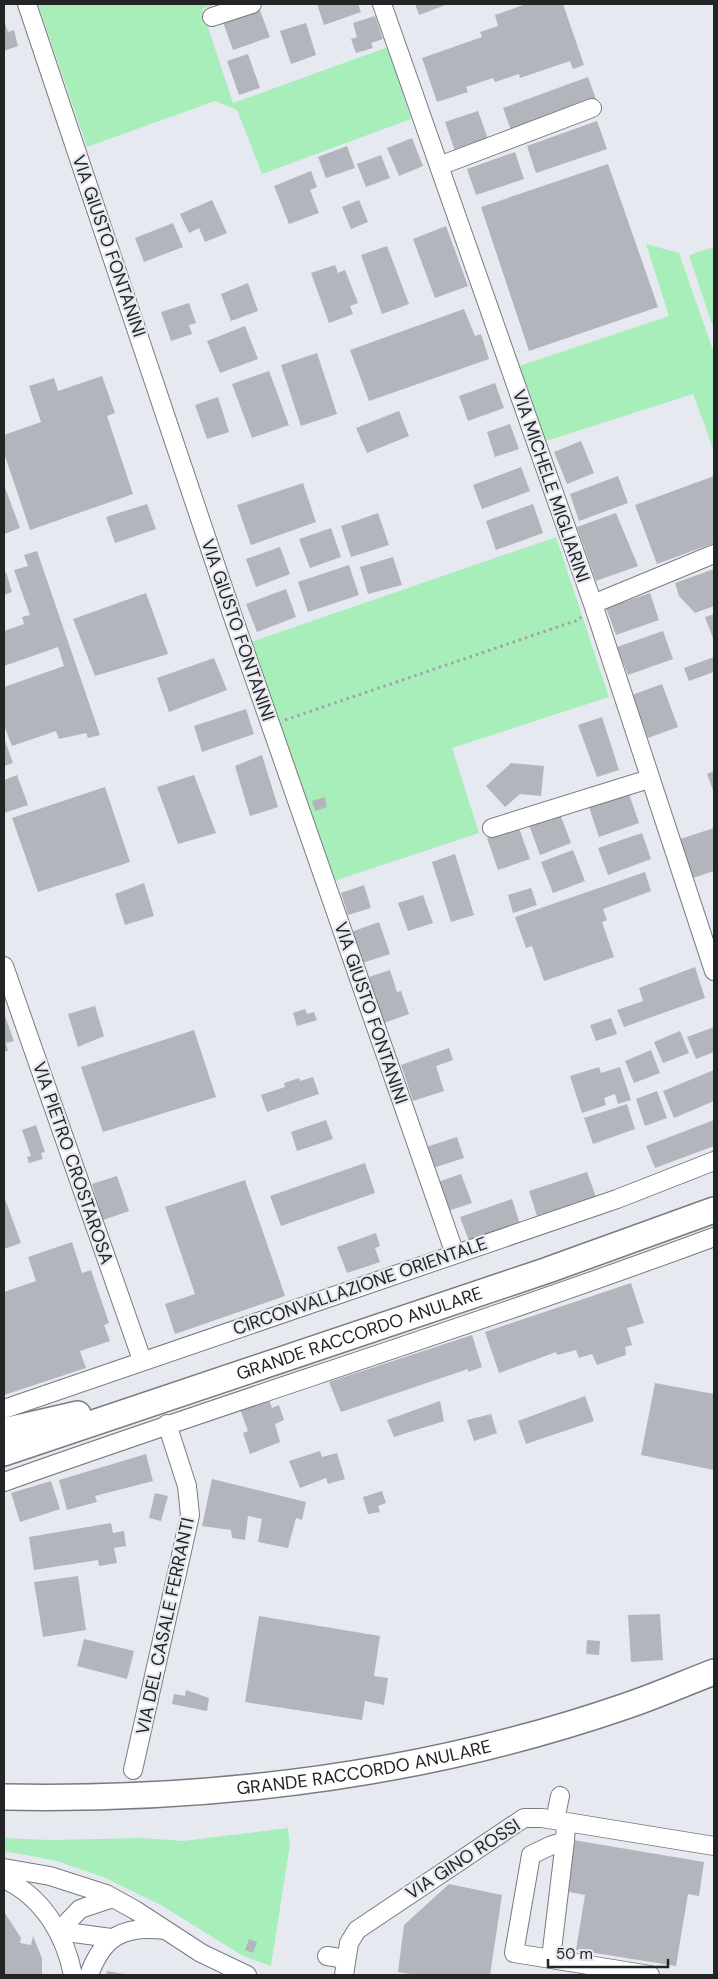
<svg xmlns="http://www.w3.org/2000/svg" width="718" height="1979" viewBox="0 0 718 1979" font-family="'DM Sans',sans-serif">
<rect width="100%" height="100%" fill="#e7e9f0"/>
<path fill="#a8eebb" d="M38 4H216L202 9 233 103 388 47 411 119 262 174 237 110 215 101 87 147Z
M646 244 679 253 714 353V451L693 394 543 442 516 367 669 316Z
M714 247V330L689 255Z
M556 537 609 697 452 748 479 833 334 881 251 642Z
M288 1828 290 1844 271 1966 243 1956 161 1905 103 1877 57 1861 4 1851V1838L50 1840 142 1838 183 1841Z"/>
<path fill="#b3b5bc" d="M317 4H358L361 12 324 25Z
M415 4H448L419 15Z
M526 4H563L584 65 573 69 570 61 520 78 519 74 495 82 493 78 466 87 468 92 437 102 422 58 482 37 480 32 498 26 495 15Z
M259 8 270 37 233 50 223 22Z
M375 16 383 39 371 43 373 48 356 53 351 39 357 37 353 23Z
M4 20 8 32 14 30 18 46 4 51Z
M306 23 316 55 291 64 280 31Z
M248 54 260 88 239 95 227 61Z
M588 77 597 102 512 133 503 108Z
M478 111 488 139 455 151 445 122Z
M597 121 607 149 536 173 527 146Z
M412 138 423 166 399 176 387 148Z
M347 146 355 168 326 178 318 157Z
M515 152 524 179 476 195 467 169Z
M381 155 390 178 366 187 357 164Z
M608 164 658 307 529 351 481 207Z
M311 171 317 187 310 190 319 213 289 224 274 186Z
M212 200 227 233 205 242 199 228 189 233 180 214Z
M359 200 368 222 351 229 342 207Z
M173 223 183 247 144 262 135 238Z
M446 226 468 286 435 298 413 239Z
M387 246 409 304 382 314 361 255Z
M335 265 338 273 345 270 358 303 350 306 353 314 329 323 311 273Z
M248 283 258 311 231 321 221 294Z
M189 303 196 323 189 325 192 334 171 341 161 312Z
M464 309 475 336 481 334 489 359 369 401 350 350Z
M245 326 258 359 220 373 207 341Z
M317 353 337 414 301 426 281 365Z
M269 371 289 425 252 438 232 384Z
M102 376 115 413 107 416 133 494 30 530 4 453V435L41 422 29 386 54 378 58 391Z
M495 383 504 408 468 421 459 396Z
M218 397 229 432 207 439 195 405Z
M399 411 409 436 367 453 356 428Z
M510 424 519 449 495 457 487 432Z
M581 441 594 473 567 484 554 452Z
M521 467 530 491 482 509 473 485Z
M618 476 628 503 579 521 570 494Z
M714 476V543L657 564 635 505Z
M303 483 316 522 251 545 237 505Z
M4 485 20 528 4 534Z
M147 504 156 529 115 543 106 517Z
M533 504 543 533 496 550 486 521Z
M378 513 389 545 351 557 341 526Z
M616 513 638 566 596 581 577 527Z
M331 528 341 557 310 568 299 539Z
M280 547 290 574 256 587 246 559Z
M37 551 100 735 88 738 86 733 59 739 56 731 12 746 5 728 4 729V687L64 666 58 647 4 666V631L24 624 22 617 30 615 14 570 28 566 24 555Z
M393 557 402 585 368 594 360 567Z
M349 565 359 595 308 612 298 582Z
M714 569V606L695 613 679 596 675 583Z
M6 572 12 592 4 595V573Z
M286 589 296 617 257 632 246 604Z
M146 593 168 654 95 676 73 619Z
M650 593 659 620 616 635 606 608Z
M714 614V641L705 617Z
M663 631 673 659 628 675 617 647Z
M714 657V672L689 681 684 668Z
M214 658 227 690 169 712 157 678Z
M662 684 678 727 648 738 632 695Z
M246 709 254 734 202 752 194 726Z
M602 717 619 770 597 777 578 725Z
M4 738 13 763 4 766Z
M262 755 278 807 250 816 235 766Z
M511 763 544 766 541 796 520 794 505 807 486 786Z
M714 771V793L707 774Z
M17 775 28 805 4 813V780Z
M194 775 216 833 178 844 157 787Z
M105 787 130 862 38 892 12 818Z
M628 791 639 823 599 837 588 804Z
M325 797 327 807 315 811 312 801Z
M560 814 571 843 540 855 529 825Z
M519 828 530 859 498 870 487 838Z
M714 828V871L687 880 674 841Z
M642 833 651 859 608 875 598 848Z
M573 850 585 881 553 893 541 862Z
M455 854 474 915 451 922 432 862Z
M645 872 651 891 603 909 607 920 602 922 614 957 544 981 532 946 526 948 515 917Z
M144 883 154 916 125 925 115 894Z
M364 885 371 908 348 915 341 893Z
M531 888 537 905 513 913 508 895Z
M423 895 433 923 408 931 398 903Z
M379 922 390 954 362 963 351 932Z
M695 967 705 998 624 1027 617 1010 643 1001 639 988Z
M390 970 397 992 401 991 409 1014 381 1024 366 978Z
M95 1006 104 1036 78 1047 68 1014Z
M305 1009 307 1014 314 1012 317 1020 297 1026 293 1013Z
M4 1013 14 1041 6 1043 8 1051 4 1052Z
M611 1018 617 1034 596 1041 590 1025Z
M714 1027V1052L696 1059 687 1037Z
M194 1030 216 1097 103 1132 81 1067Z
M680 1031 689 1053 663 1063 654 1042Z
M449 1048 453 1060 436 1066 444 1091 413 1101 401 1065Z
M651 1050 660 1073 634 1083 625 1061Z
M599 1067 601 1073 620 1067 631 1100 618 1104 615 1094 604 1098 606 1105 582 1113 570 1076Z
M714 1070V1101L674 1118 663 1091Z
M313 1077 319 1094 267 1112 261 1095 285 1087 284 1083 299 1078 300 1081Z
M657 1091 667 1118 645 1126 636 1099Z
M627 1104 635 1129 593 1144 584 1118Z
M326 1120 333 1139 297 1151 291 1132Z
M714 1120V1146L655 1168 646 1146Z
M36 1125 45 1152 41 1153 43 1159 29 1163 27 1157 31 1156 22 1130Z
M457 1137 464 1158 430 1169 423 1148Z
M365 1163 375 1193 281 1226 270 1196Z
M587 1172 596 1197 537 1216 529 1191Z
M461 1174 472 1203 445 1212 435 1183Z
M117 1176 129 1211 103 1220 92 1184Z
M245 1180 285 1296 175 1334 165 1304 195 1294 165 1207Z
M4 1196 21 1243 4 1249Z
M512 1199 520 1224 469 1241 460 1217Z
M376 1233 380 1246 375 1248 380 1262 347 1273 337 1247Z
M72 1242 82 1273 91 1270 109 1323 104 1325 110 1341 80 1351 86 1368 4 1395V1292L36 1281 28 1257Z
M631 1283 644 1323 627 1328 632 1345 625 1347 626 1355 597 1365 592 1354 579 1358 576 1350 557 1355 556 1352 499 1373 485 1332Z
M472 1335 482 1367 468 1372V1369L341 1412 329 1382Z
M655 1383 714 1394V1470L641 1455Z
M585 1396 594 1421 526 1444 518 1421Z
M269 1399 272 1408 279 1405 284 1420 275 1424 280 1442 250 1454 243 1433 248 1431 240 1409Z
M440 1401 444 1421 394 1437 387 1420Z
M491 1414 497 1433 474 1441 467 1420Z
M320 1451 322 1457 337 1453 345 1479 328 1484 326 1478 300 1488 289 1461Z
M146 1454 153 1481 95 1496 97 1502 67 1510 59 1480Z
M212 1479 306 1502 302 1520 296 1518 288 1548 258 1542 262 1519 248 1516 245 1540 232 1538 231 1530 202 1526Z
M51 1481 60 1509 20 1522 11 1493Z
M382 1491 386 1503 378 1506 380 1512 368 1514 363 1497Z
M155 1493 168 1496 161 1521 149 1518Z
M111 1523 113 1533 124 1531 126 1546 114 1548 117 1563 99 1566 98 1560 34 1570 29 1537Z
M78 1576 86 1630 43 1637 34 1582Z
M660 1614 663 1660 631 1662 628 1615Z
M259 1616 380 1636 374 1676 388 1678 384 1705 365 1701 362 1720 245 1702Z
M84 1639 134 1651 127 1679 77 1666Z
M587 1640 600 1641 599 1655 586 1654Z
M186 1690 209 1698 207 1711 172 1704 174 1694 185 1696Z
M573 1840 704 1862 699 1896 688 1894 676 1966 576 1950 585 1895 565 1891Z
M449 1884 502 1895 490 1975H416L398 1972 404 1925Z
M5 1913 21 1938 20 1943 31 1945 33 1936 42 1958V1975H4Z
M249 1939 257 1942 253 1953 245 1950Z
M107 1971 124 1974V1975H106Z"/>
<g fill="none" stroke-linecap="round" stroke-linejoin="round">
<g stroke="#797b81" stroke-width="20">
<path id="minor" d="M27 4 232 614 455 1254
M382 4 593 604 714 971
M212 17 252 4
M439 166 592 108
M593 604 714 554
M492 828 649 779
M4 966 142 1360
M4 1409 617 1199 714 1161
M4 1482C240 1398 479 1324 714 1237
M133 1770 190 1515 187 1486 167 1424
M555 1820 560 1796
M566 1822 565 1841 552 1845 531 1855 514 1953 650 1975
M4 1868 50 1876 106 1894 135 1910 201 1953 247 1975
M4 1879C43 1897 65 1935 73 1975
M59 1931 80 1909 113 1898
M59 1931 111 1938
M327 1956 346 1959
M551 1958 565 1841
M89 1975C103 1936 124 1925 165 1930
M344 1975 349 1943 357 1930 524 1818H542L714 1846"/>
</g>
<g stroke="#797b81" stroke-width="28">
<g id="highway">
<path d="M4 1431 78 1414"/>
<path id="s1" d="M4 1453 548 1270 714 1210"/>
<path id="s2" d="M4 1797C214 1801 426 1775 626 1706 656 1696 685 1683 714 1672"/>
</g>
</g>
<path stroke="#a1a3a8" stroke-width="3" stroke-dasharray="2.5 4" stroke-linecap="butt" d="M285 720 578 620 581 617"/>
<use href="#minor" stroke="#fff" stroke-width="18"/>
<use href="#highway" stroke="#fff" stroke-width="25"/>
</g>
<g text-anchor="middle" stroke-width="4.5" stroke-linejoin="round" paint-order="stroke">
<g font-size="18" fill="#232426" stroke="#e7e9f0">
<text transform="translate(109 246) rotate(71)" y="6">VIA GIUSTO FONTANINI</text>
<text transform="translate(551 486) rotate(71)" y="6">VIA MICHELE MIGLIARINI</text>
<text transform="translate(238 630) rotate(71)" y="6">VIA GIUSTO FONTANINI</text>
<text transform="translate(371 1013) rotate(71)" y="6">VIA GIUSTO FONTANINI</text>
<text transform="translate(73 1163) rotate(71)" y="6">VIA PIETRO CROSTAROSA</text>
<text transform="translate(360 1286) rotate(-19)" y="6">CIRCONVALLAZIONE ORIENTALE</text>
<text dy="6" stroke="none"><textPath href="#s1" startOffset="375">GRANDE RACCORDO ANULARE</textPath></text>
<text transform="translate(165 1626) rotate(-78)" y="6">VIA DEL CASALE FERRANTI</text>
<text dy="6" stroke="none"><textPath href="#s2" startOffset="362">GRANDE RACCORDO ANULARE</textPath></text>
<text transform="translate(463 1859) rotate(-33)" y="6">VIA GINO ROSSI</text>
</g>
</g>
<rect width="718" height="1979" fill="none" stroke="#232426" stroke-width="10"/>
<path d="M548 1959v8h120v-8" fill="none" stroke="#232426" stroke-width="2.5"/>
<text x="556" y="1959" font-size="15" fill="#232426" stroke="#e7e9f0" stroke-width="4" paint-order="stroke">50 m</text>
</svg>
